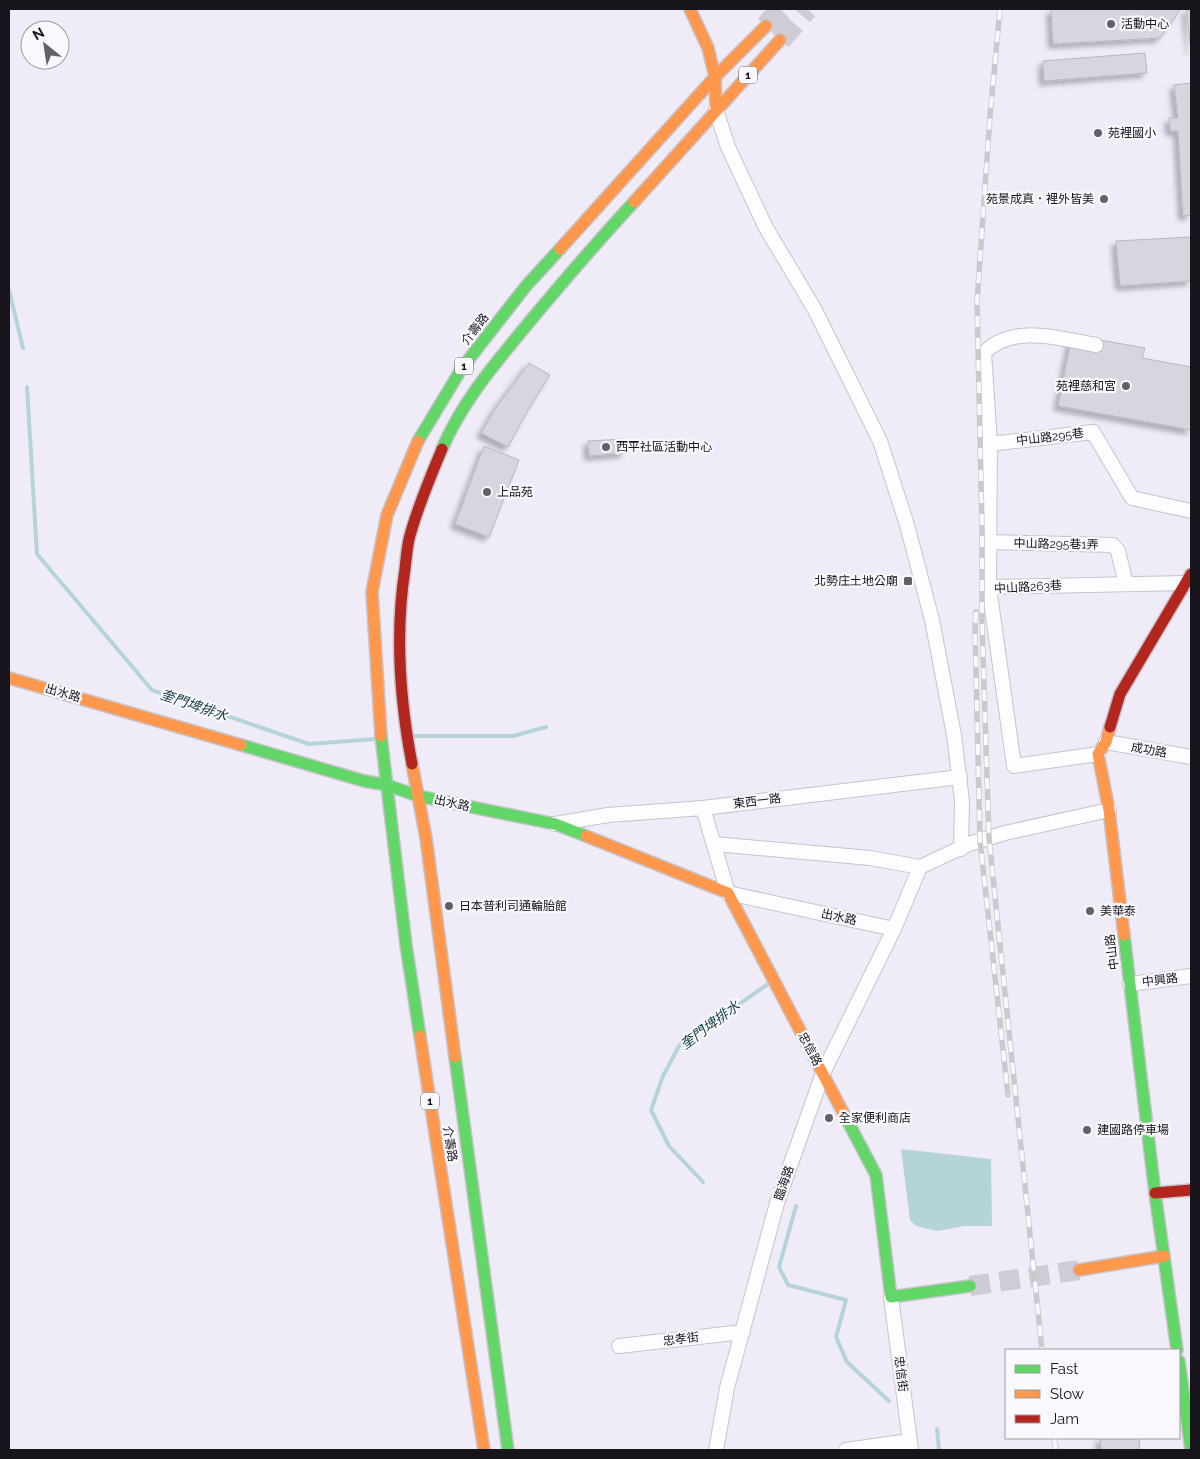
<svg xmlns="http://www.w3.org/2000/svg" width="1200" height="1459" viewBox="0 0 1200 1459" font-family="Raleway,'Noto Sans TC',sans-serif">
<defs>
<filter id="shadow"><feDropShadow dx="-4.5" dy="4.5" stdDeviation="2.5" flood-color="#0004"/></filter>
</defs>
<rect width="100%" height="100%" fill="#efecf7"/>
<path fill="#b5d4da" d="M901 1149 991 1159 992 1226H964L938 1231 916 1226 910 1220Z"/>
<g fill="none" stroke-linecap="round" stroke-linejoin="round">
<path stroke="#b5d4da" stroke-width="4" d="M9 290 23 348
M27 387 37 554 152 690 309 744 375 739
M414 736H513L546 727
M703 1182 669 1146 651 1110 663 1076 679 1046 768 984
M796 1206 779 1267 788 1285 846 1300 836 1337 847 1362 889 1401
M937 1429 939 1450"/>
</g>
<path fill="#d8d5de" stroke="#b9b6bf" filter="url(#shadow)" d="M1051 9H1180V10L1160 38 1053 44Z
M1186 9H1191V51Z
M1145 53 1147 73 1044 81 1043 61Z
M1191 83V215L1183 216 1178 131H1170L1169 118H1178L1174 85Z
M1191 237V281L1120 286 1116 241Z
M1072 335 1145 348 1142 358 1191 367V430L1058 406Z
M529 363 550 375 528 410 508 447 481 433 495 409Z
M624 439 625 453 589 456 588 441Z
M484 446 519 460 489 537 455 524Z
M1100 1438H1139L1140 1450H1101Z"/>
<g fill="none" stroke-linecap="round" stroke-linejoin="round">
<path stroke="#cfccd6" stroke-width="20" stroke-dasharray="20 10" stroke-linecap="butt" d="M970 1286 1079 1270"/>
<path stroke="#cfccd6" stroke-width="22" stroke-dasharray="22 11" stroke-linecap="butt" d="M766 26 782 9
M780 40 807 9"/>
<g stroke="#c6c3cd" stroke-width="16">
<path id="street" d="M716 110 728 147 766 228 815 310 880 441 907 525 932 620 954 735 962 801 961 849
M990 444 1093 432 1132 498 1191 511
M988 542 1113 545 1118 551 1126 584
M989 587 990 444 984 353C1013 323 1060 339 1096 345
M1106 742 1191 757
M1098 754 1014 766 989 587 1186 583
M703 808 728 893 894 929
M555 824 608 815 703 808 960 777
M714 844 870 858 920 867
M1130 984 1191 976
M891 1297 911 1450
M619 1346 743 1332
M716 1450 727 1388 777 1203 823 1073 894 929 920 867 969 844 1005 833 1109 810
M846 1450 909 1441"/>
</g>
<g stroke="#c6c3cd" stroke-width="14">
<path id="fast" d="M418 441 462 368 526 286 560 249
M442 449C462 402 494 365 526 326 561 284 597 242 634 202
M381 736 406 945 420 1036
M241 745 364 781 387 785 418 796 555 824 586 836
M1124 935 1155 1193 1177 1350
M455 1057 508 1450
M847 1120 876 1175 891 1297 970 1286
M1179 1361 1191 1450"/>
</g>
<g stroke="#c6c3cd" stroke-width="14">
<path id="slow" d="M690 9 708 48 715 77 716 110
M634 202 780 40
M560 249 715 77 766 26
M9 678 241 745
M1110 727 1106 742 1098 754 1109 810 1124 935
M381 736 372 592 387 515 418 441
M412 764 426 838 455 1057
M586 836 728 893 847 1120
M420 1036 484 1450
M1079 1270 1164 1256"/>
</g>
<g stroke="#c6c3cd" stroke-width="14">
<path id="jam" d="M1110 727 1120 694 1191 574
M412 764C400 701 395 633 405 569 406 559 407 549 409 539 417 508 430 478 442 449
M1155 1193 1191 1190"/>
</g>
<use href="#street" stroke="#fdfcfe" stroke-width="14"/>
<use href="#fast" stroke="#63d668" stroke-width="11"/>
<use href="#slow" stroke="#ff974d" stroke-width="11"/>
<use href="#jam" stroke="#b3261e" stroke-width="11"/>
<g stroke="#cac9cc" stroke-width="5.5">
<path id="rail" d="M1000 9 990 116 977 302 982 527V623L989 838 1042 1350
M976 612 975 629 980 841 1008 1095
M1054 1438 1056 1450"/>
</g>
<use href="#rail" stroke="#f9f8fd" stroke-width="4" stroke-dasharray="11" stroke-linecap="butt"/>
</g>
<g fill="#636069" stroke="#f9f8fd" stroke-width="2">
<circle cx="1111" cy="24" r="5"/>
<circle cx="1098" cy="133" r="5"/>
<circle cx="1104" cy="199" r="5"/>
<circle cx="1126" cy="386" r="5"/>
<circle cx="606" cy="447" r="5"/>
<circle cx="487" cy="492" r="5"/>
<rect x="903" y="576" width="10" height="10" rx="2.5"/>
<circle cx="449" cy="906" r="5"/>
<circle cx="1090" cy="911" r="5"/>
<circle cx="829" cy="1118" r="5"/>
<circle cx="1087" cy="1130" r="5"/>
</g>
<g text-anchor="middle" stroke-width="4.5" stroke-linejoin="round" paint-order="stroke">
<g fill="#f9f8fd" stroke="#5b5860" stroke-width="1">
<rect x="739" y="66.5" width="18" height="17" rx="4"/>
<rect x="455" y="357.5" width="18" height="17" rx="4"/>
<rect x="421" y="1092.5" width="18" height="17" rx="4"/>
</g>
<g font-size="11" font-weight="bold" fill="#17141c">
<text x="748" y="79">1</text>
<text x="464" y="370">1</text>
<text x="430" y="1105">1</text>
</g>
<g font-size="12" fill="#17141c" stroke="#f9f8fd" text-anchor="start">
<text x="1121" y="28">活動中心</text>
<text x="1108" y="137">苑裡國小</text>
<text x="1094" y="203" text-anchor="end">苑景成真．裡外皆美</text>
<text x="1116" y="390" text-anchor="end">苑裡慈和宮</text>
<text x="616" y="451">西平社區活動中心</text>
<text x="497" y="496">上品苑</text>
<text x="898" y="585" text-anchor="end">北勢庄土地公廟</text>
<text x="459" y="910">日本普利司通輪胎館</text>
<text x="1100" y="915">美華泰</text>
<text x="839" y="1122">全家便利商店</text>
<text x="1097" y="1134">建國路停車場</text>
</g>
<g font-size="12" fill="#17141c" stroke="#f9f8fd">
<text transform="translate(475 329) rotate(-52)" y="4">介壽路</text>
<text transform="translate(1050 437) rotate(-7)" y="4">中山路295巷</text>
<text transform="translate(1056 544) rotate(1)" y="4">中山路295巷1弄</text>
<text transform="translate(1028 587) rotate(-3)" y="4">中山路263巷</text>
<text transform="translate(63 693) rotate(16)" y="4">出水路</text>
<text transform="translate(1149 750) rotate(10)" y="4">成功路</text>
<text transform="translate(757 801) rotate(-7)" y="4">東西一路</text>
<text transform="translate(452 803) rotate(12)" y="4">出水路</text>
<text transform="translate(839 917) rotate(12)" y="4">出水路</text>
<text transform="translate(1112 952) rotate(-97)" y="4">中山路</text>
<text transform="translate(1160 980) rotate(-7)" y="4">中興路</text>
<text transform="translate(810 1049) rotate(62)" y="4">忠信路</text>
<text transform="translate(450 1144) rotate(81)" y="4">介壽路</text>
<text transform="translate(784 1183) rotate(-71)" y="4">臨海路</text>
<text transform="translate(681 1339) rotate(-7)" y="4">忠孝街</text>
<text transform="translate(901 1374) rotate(83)" y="4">忠信街</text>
</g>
<g font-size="14" font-style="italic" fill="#133d42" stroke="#f9f8fd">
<text transform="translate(194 705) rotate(19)" y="5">奎門埤排水</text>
<text transform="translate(710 1025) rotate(-37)" y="5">奎門埤排水</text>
</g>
</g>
<rect width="1200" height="1459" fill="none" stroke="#17141c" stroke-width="20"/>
<rect x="1005" y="1349" width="175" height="90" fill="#f9f8fd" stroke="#9f9da3"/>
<rect x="1015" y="1365" width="25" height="8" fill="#63d668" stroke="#9f9da3"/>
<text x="1050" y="1374" font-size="15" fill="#17141c">Fast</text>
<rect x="1015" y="1390" width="25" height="8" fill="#ff974d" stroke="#9f9da3"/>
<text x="1050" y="1399" font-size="15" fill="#17141c">Slow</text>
<rect x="1015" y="1415" width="25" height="8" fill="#b3261e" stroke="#9f9da3"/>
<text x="1050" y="1424" font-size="15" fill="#17141c">Jam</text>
<g transform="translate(45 45) rotate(330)"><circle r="24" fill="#f9f8fd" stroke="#9f9da3"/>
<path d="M0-4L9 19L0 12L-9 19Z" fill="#636069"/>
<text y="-8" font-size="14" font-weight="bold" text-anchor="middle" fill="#17141c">N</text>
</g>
</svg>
